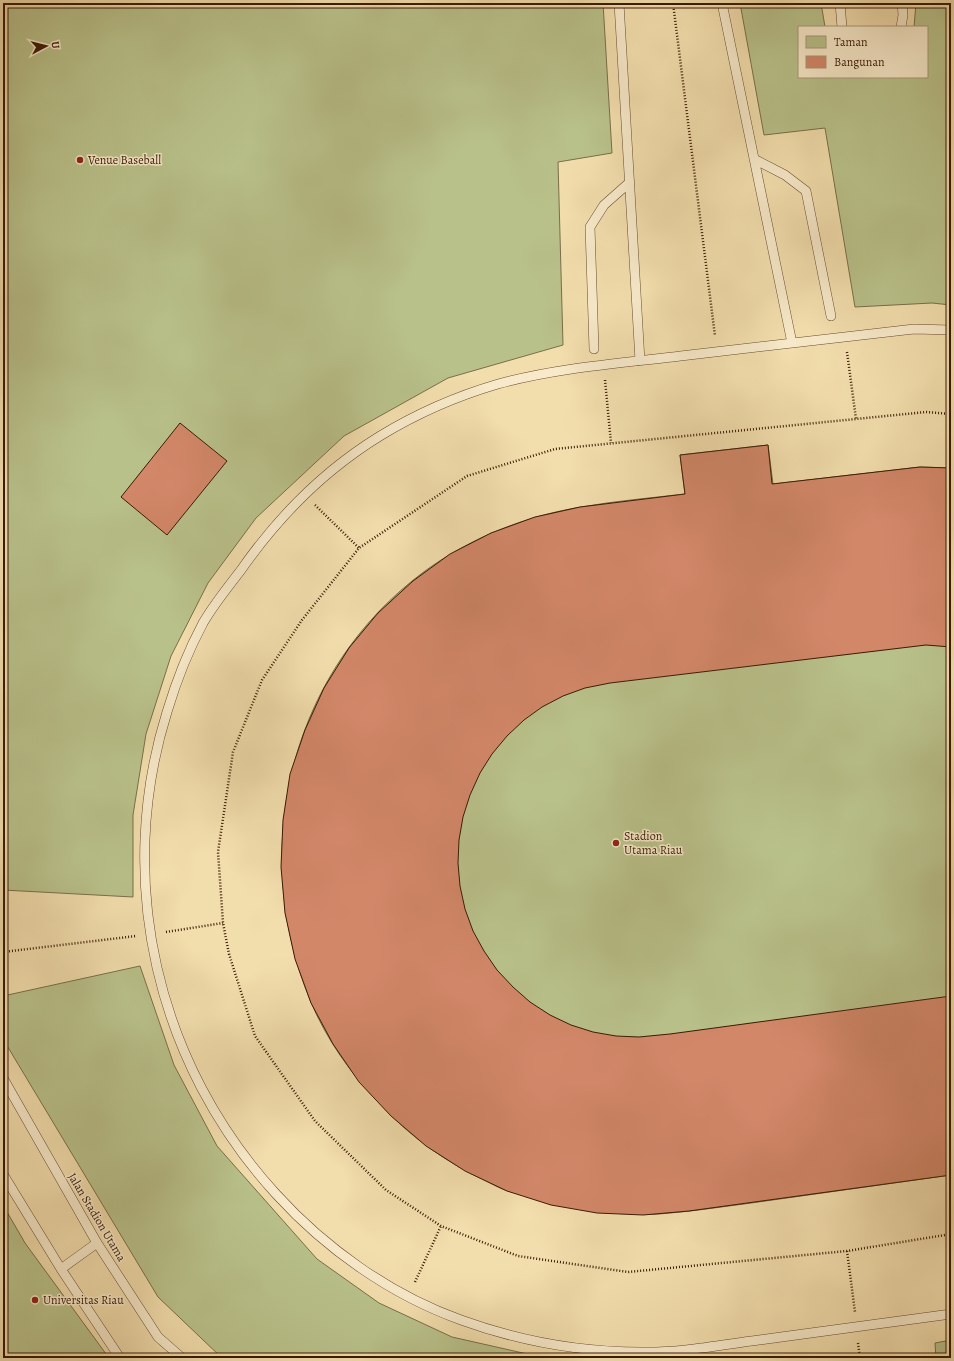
<svg xmlns="http://www.w3.org/2000/svg" width="954" height="1361" viewBox="0 0 954 1361" font-family="Alegreya,serif">
<rect width="100%" height="100%" fill="#f2ddac"/>
<filter id="stains"><feTurbulence type="fractalNoise" baseFrequency=".005" numOctaves="4"/><feColorMatrix values="0 0 0 0 .2 0 0 0 0 .09 0 0 0 0 .02 0 0 0 .5 -.17"/></filter>
<radialGradient id="worn" r=".72"><stop offset=".6" stop-color="#630" stop-opacity="0"/><stop offset="1" stop-color="#630" stop-opacity=".3"/></radialGradient>
<path fill="#b9c18a" stroke="#7a6e48" d="M3 3H603L612 153 558 162 563 345 448 378 344 436 256 518 208 583 171 656 146 734 133 815V897L3 890Z
M740 3H821L825 27H799V77H927V27H914L916 3H951V305L932 303 855 307 825 128 764 135Z
M768 445 773 484 920 467 951 468V1175C882 1185 813 1194 744 1204 720 1207 695 1211 670 1213 660 1214 650 1215 640 1214 616 1212 591 1206 567 1202 548 1198 527 1197 508 1191 501 1189 494 1185 488 1182 447 1163 410 1137 380 1104 351 1074 326 1039 310 1000 250 853 287 682 412 581 460 542 520 517 581 507 615 501 650 498 685 494L680 455Z
M140 966 174 1065 217 1146 317 1259 379 1303 452 1337 545 1358H222L158 1297 3 1039V996Z
M3 1205 25 1243 109 1358H3Z
M951 1340V1358H936L935 1343Z"/>
<path fill="#d28769" stroke="#3a1a05" d="M180 423 227 461 167 535 121 497Z
M768 445 772 484 920 467 951 468V647L926 645 610 683 585 688 563 696 542 707 524 720 507 736 492 754 480 773 470 795 463 817 459 840 458 863 460 886 465 909 473 931 484 951 497 970 513 987 530 1002 550 1015 571 1025 593 1032 616 1036 639 1037 670 1034 951 996V1175L689 1211 643 1215 597 1213 551 1205 507 1191 465 1171 426 1146 391 1116 359 1082 333 1044 311 1003 295 959 285 913 281 867 283 820 290 774 305 730 324 688 349 648 378 613 413 581 450 554 491 533 535 517 580 507 685 494 680 455Z"/>
<g fill="none" stroke-linecap="round" stroke-linejoin="round">
<g stroke="#684b2f" stroke-width="10">
<path id="lane" d="M619 3 640 361
M722 3 792 343
M840 3 842 27
M901 27 903 15 902 3
M754 159 785 175 806 191 831 316
M951 330 914 329C839 338 764 347 689 355 626 363 560 367 498 384 457 396 416 414 380 436 323 471 278 517 241 570 228 587 214 604 203 623 188 651 176 682 167 712 114 881 157 1064 276 1194 326 1249 391 1295 461 1320 519 1341 579 1352 641 1352 680 1353 720 1345 759 1340 823 1331 887 1323 951 1314
M594 349 590 227 604 205 630 182
M3 1078 97 1243 158 1337 182 1358
M3 1174 61 1269 120 1358
M61 1269 97 1243"/>
</g>
<path stroke="#3a1a05" stroke-width="2.5" stroke-dasharray="1 2" stroke-linecap="butt" d="M673 3 715 336
M847 352 856 419
M605 380 611 443
M951 414 926 412 555 449 467 476 359 548 302 620 262 680 233 752 218 852 223 923 229 954 255 1036 315 1121 386 1190 441 1226 518 1256 628 1272 847 1251 951 1234
M315 505 359 548
M166 932 223 923
M3 952 136 936
M847 1251 855 1312
M415 1282 441 1226
M858 1343 860 1358"/>
<use href="#lane" stroke="#f7e9c9" stroke-width="9"/>
</g>
<g fill="#8f2418" stroke="#f7e9c9" stroke-width="1.5">
<circle cx="80" cy="160" r="4"/>
<circle cx="616" cy="843" r="4"/>
<circle cx="35" cy="1300" r="4"/>
</g>
<g text-anchor="middle" stroke-width="3" stroke-linejoin="round" paint-order="stroke">
<g font-size="12" fill="#3a1a05" stroke="#f7e9c9" text-anchor="start">
<text x="88" y="164">Venue Baseball</text>
<text x="624" y="840">Stadion<tspan x="624" dy="14">Utama Riau</tspan></text>
<text x="43" y="1304">Universitas Riau</text>
</g>
<g font-size="12" fill="#3a1a05" stroke="#f7e9c9">
<text transform="translate(97 1217) rotate(59)" y="4">Jalan Stadion Utama</text>
</g>
</g>
<rect width="954" height="1361" fill="none" stroke="#f2ddac" stroke-width="16"/>
<rect x="4" y="4" width="946" height="1353" fill="none" stroke="#3a1a05" stroke-width="2"/>
<rect x="8" y="8" width="938" height="1345" fill="none" stroke="#3a1a05"/>
<rect x="798" y="26" width="130" height="52" fill="#f7e9c9" stroke="#ab967b"/>
<rect x="806" y="36" width="20" height="12" fill="#b9c18a" stroke="#ab967b"/>
<text x="834" y="46" font-size="12" fill="#3a1a05">Taman</text>
<rect x="806" y="56" width="20" height="12" fill="#d28769" stroke="#ab967b"/>
<text x="834" y="66" font-size="12" fill="#3a1a05">Bangunan</text>
<g transform="translate(46 46) rotate(83)" stroke="#f7e9c9" stroke-width="3" paint-order="stroke">
<path d="M0-3L7 15L0 10L-7 15Z" fill="#3a1a05"/>
<text y="-6" font-size="11" font-weight="bold" text-anchor="middle" fill="#3a1a05">U</text>
</g>
<rect width="100%" height="100%" filter="url(#stains)"/>
<rect width="100%" height="100%" fill="url(#worn)"/>
</svg>
